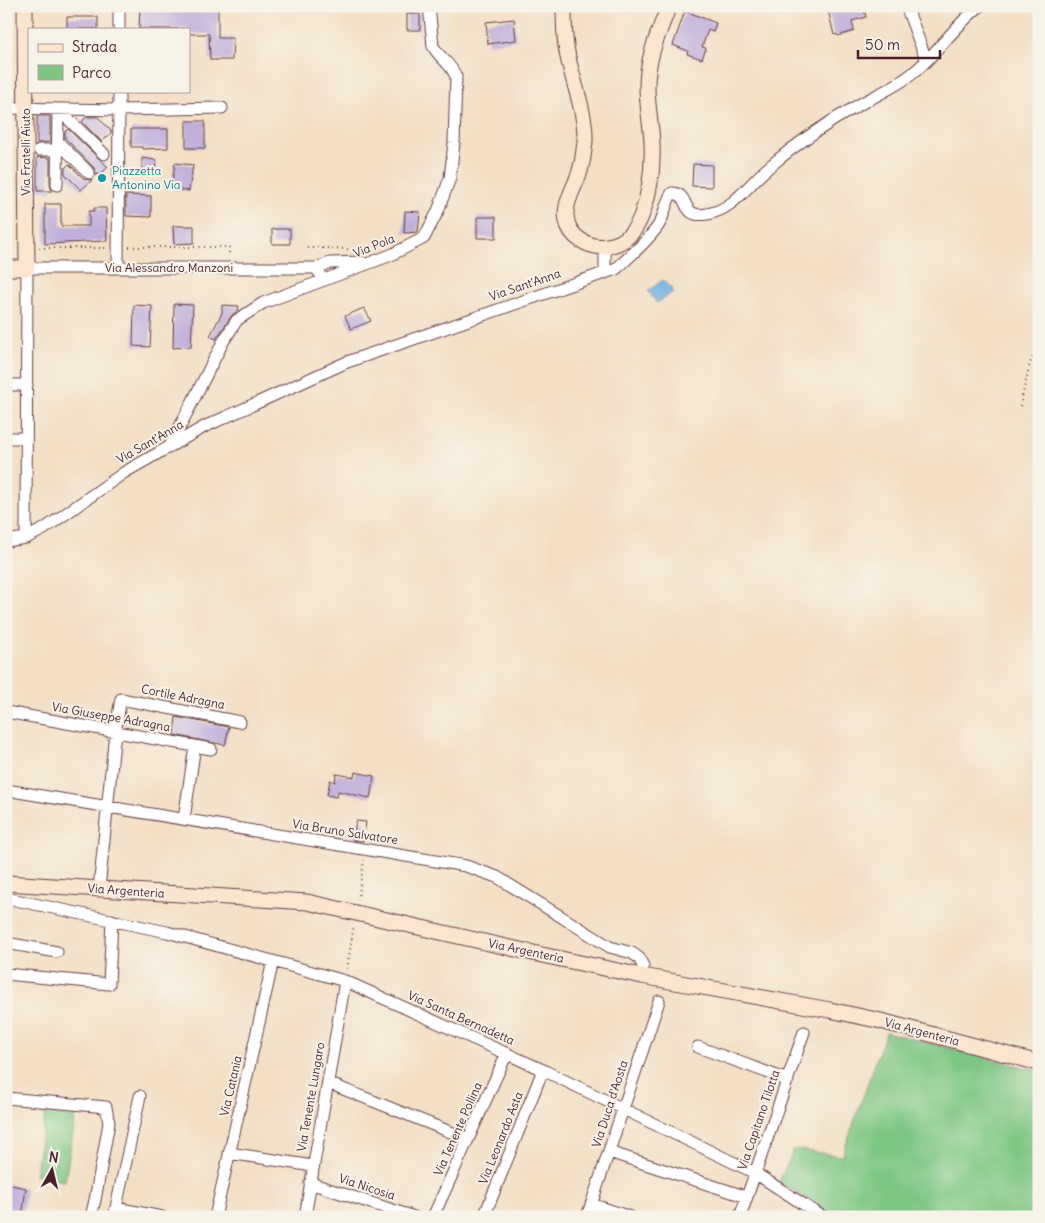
<svg xmlns="http://www.w3.org/2000/svg" width="1045" height="1223" viewBox="0 0 1045 1223" font-family="Delius,sans-serif">
<rect width="100%" height="100%" fill="#f7f3e8"/>
<filter id="ink" filterUnits="userSpaceOnUse"><feTurbulence type="fractalNoise" baseFrequency=".02" numOctaves="2"/><feDisplacementMap in="SourceGraphic" scale="10" xChannelSelector="R" yChannelSelector="G"/><feConvolveMatrix kernelMatrix="1 2 1 2 8 2 1 2 1" color-interpolation-filters="sRGB"/></filter>
<filter id="wash" filterUnits="userSpaceOnUse"><feTurbulence type="fractalNoise" baseFrequency=".0096" numOctaves="4" result="noise"/><feDisplacementMap in="SourceGraphic" scale="20" xChannelSelector="R" yChannelSelector="G"/><feGaussianBlur stdDeviation="1.12" result="paint"/><feColorMatrix in="noise" values="0 0 0 0 0 0 0 0 0 0 0 0 0 0 0 0 0 1.4 0 .05"/><feComposite in="paint" operator="in"/></filter>
<g filter="url(#wash)">
<rect width="100%" height="100%" fill="#f3dfc4"/>
<path fill="#7dc683" stroke="#647257" d="M886 1032 1019 1066 1039 1070V1217H836L779 1182 794 1149 842 1156Z
M46 1108 76 1113 65 1181 35 1176Z"/>
<path fill="#6db2e3" stroke="#5c6887" d="M663 280 668 286 672 287 673 292 657 303 648 291Z"/>
<g id="blocks">
<path fill="#c1afdb" d="M140 6H218V38H233L232 60H210L209 34H189V29H139Z
M827 6H863L866 17 852 21 854 31 838 36 837 34 834 35Z
M685 11 716 23 713 32 708 30 702 47 706 48 702 59 687 54 688 51 673 45Z
M407 14H420V30H407Z
M67 17H98V29H67Z
M514 19 516 40 488 44 486 22Z
M37 116H50V142L37 143Z
M86 117H98L111 131V133L102 142 82 122Z
M186 121H205V148H186Z
M68 129 108 167 100 175 98 174 96 176V172L94 168 65 138V132Z
M131 129H168V148L142 149V147H131Z
M37 157 50 158V185L52 191H37Z
M142 158 156 160 155 173 142 172Z
M175 163 193 165 189 191 171 189Z
M69 164 84 179 92 180 81 190 65 174V168Z
M693 164 712 165V187L692 186Z
M126 195 151 196V217L126 216Z
M45 204H61V226H89V211H94V208H106L107 241 45 244Z
M405 211 420 212 418 232 404 233Z
M477 217H496V238H477Z
M173 226H194V243L174 244Z
M272 229H290V244H272Z
M174 304 193 305 191 347 173 348Z
M134 305 152 306 150 347 133 346Z
M222 305 239 306 238 310 231 316 216 339 210 336 222 313Z
M364 308 371 321 351 329 345 316Z
M176 717 229 727 225 745 174 735Z
M355 772 374 776 370 798 338 791 337 797 327 795 330 780 335 782 336 774 354 777Z
M356 821 366 822 363 841 353 840Z
M6 1184 26 1188 22 1217H6Z"/>
</g>
</g>
<g filter="url(#ink)">
<use href="#blocks" fill-opacity="0" stroke="#633c42" stroke-width="1"/>
<g fill="none" stroke-linecap="round" stroke-linejoin="round">
<g stroke="#633c42" stroke-width="13">
<path id="minor" d="M906 6 926 59
M119 29V6
M6 108 119 110 222 108
M58 109 104 154
M58 142 89 173
M39 150H58
M57 185 58 109
M605 247V272
M118 268 119 91
M316 268 330 263 362 262
M6 385H27
M6 438H26
M171 444 223 342 237 320 263 303 391 255 424 238 438 211 450 178 454 143 456 77C452 64 439 58 433 46L429 6
M26 538 27 268H316L324 280
M6 541 26 538 44 529 125 472 204 427 347 362 616 269C630 256 647 242 658 226 665 216 665 203 672 193 691 193 679 219 707 214 734 210 749 183 769 167 796 144 827 123 857 106 876 95 896 87 913 73 937 54 954 26 980 6
M6 712 211 749
M6 790 466 866 497 877 610 947 632 953 639 958 643 966 642 976
M184 819 195 746
M99 889 115 732 121 699 240 722
M6 898 167 932 345 981 543 1070 755 1173 823 1217
M6 943 57 952
M6 974 109 984 112 920
M698 1047 788 1080
M328 1083 468 1139
M6 1098 106 1107 109 1123 95 1200 91 1217
M609 1152 747 1197
M229 1153 313 1166
M310 1183 414 1217
M591 1204 630 1217
M116 1208 162 1217
M114 1217 140 1096
M215 1217 273 961
M305 1217 345 981
M433 1217 507 1053
M484 1217 543 1070
M587 1217 659 1001
M740 1217 804 1032"/>
</g>
<g stroke="#633c42" stroke-width="17">
<path id="secondary" d="M564 6C564 21 564 37 567 52 572 81 586 111 585 141 584 151 583 161 580 171 575 188 561 206 568 225 575 242 595 250 612 245 627 242 637 228 642 214 650 192 653 166 652 143 651 124 647 105 647 86 647 57 659 32 669 6
M6 268H27L25 6
M6 883 307 902 542 955 642 976 830 1010 881 1021 1039 1063"/>
</g>
<path stroke="#633c42" stroke-width="2" stroke-dasharray="1 4" stroke-linecap="butt" d="M129 247H229V257
M39 248H107
M307 248H336L354 250
M1020 406 1030 363 1039 344
M358 900 364 860
M347 969 354 925"/>
<use href="#minor" stroke="#fff" stroke-width="11"/>
<use href="#secondary" stroke="#fbe5cf" stroke-width="15"/>
</g>
</g>
<circle fill="#0f9aa8" stroke="#f7f3e8" stroke-width="2" cx="102" cy="178" r="5"/>
<g text-anchor="middle" stroke-width="4" stroke-linejoin="round" paint-order="stroke">
<g font-size="12" fill="#4a1f2b" stroke="#f7f3e8">
<text transform="translate(26 152) rotate(-90)" y="4">Via Fratelli Aiuto</text>
<text transform="translate(374 246) rotate(-22)" y="4">Via Pola</text>
<text x="169" y="272">Via Alessandro Manzoni</text>
<text transform="translate(525 285) rotate(-19)" y="4">Via Sant'Anna</text>
<text transform="translate(150 442) rotate(-30)" y="4">Via Sant'Anna</text>
<text transform="translate(183 697) rotate(11)" y="4">Cortile Adragna</text>
<text transform="translate(111 717) rotate(10)" y="4">Via Giuseppe Adragna</text>
<text transform="translate(345 832) rotate(9)" y="4">Via Bruno Salvatore</text>
<text transform="translate(126 891) rotate(4)" y="4">Via Argenteria</text>
<text transform="translate(526 951) rotate(12)" y="4">Via Argenteria</text>
<text transform="translate(461 1018) rotate(24)" y="4">Via Santa Bernadetta</text>
<text transform="translate(922 1032) rotate(15)" y="4">Via Argenteria</text>
<text transform="translate(231 1086) rotate(-77)" y="4">Via Catania</text>
<text transform="translate(311 1097) rotate(-80)" y="4">Via Tenente Lungaro</text>
<text transform="translate(610 1104) rotate(-72)" y="4">Via Duca d'Aosta</text>
<text transform="translate(759 1120) rotate(-71)" y="4">Via Capitano Tilotta</text>
<text transform="translate(458 1129) rotate(-66)" y="4">Via Tenente Pollina</text>
<text transform="translate(501 1138) rotate(-68)" y="4">Via Leonardo Asta</text>
<text transform="translate(367 1187) rotate(18)" y="4">Via Nicosia</text>
</g>
<g font-size="12" fill="#0d838f" stroke="#f7f3e8" text-anchor="start">
<text x="112" y="175">Piazzetta<tspan x="112" dy="14">Antonino Via</tspan></text>
</g>
</g>
<rect width="1045" height="1223" fill="none" stroke="#f7f3e8" stroke-width="25"/>
<rect x="28" y="28" width="162" height="65" fill="#f7f3e8" stroke="#b29e9c"/>
<rect x="38" y="44" width="25" height="8" fill="#fbe5cf" stroke="#b29e9c"/>
<text x="72" y="52" font-size="15" fill="#4a1f2b">Strada</text>
<rect x="38" y="65" width="25" height="15" fill="#7dc683" stroke="#b29e9c"/>
<text x="72" y="78" font-size="15" fill="#4a1f2b">Parco</text>
<g transform="translate(52 1170) rotate(8)" stroke="#f7f3e8" stroke-width="4" paint-order="stroke">
<path d="M0-4L9 19L0 12L-9 19Z" fill="#4a1f2b"/>
<text y="-8" font-size="14" font-weight="bold" text-anchor="middle" fill="#4a1f2b">N</text>
</g>
<path d="M858 50v8h82v-8" fill="none" stroke="#4a1f2b" stroke-width="2.5"/>
<text x="865" y="50" font-size="15" fill="#4a1f2b" stroke="#f7f3e8" stroke-width="4" paint-order="stroke">50 m</text>
</svg>
